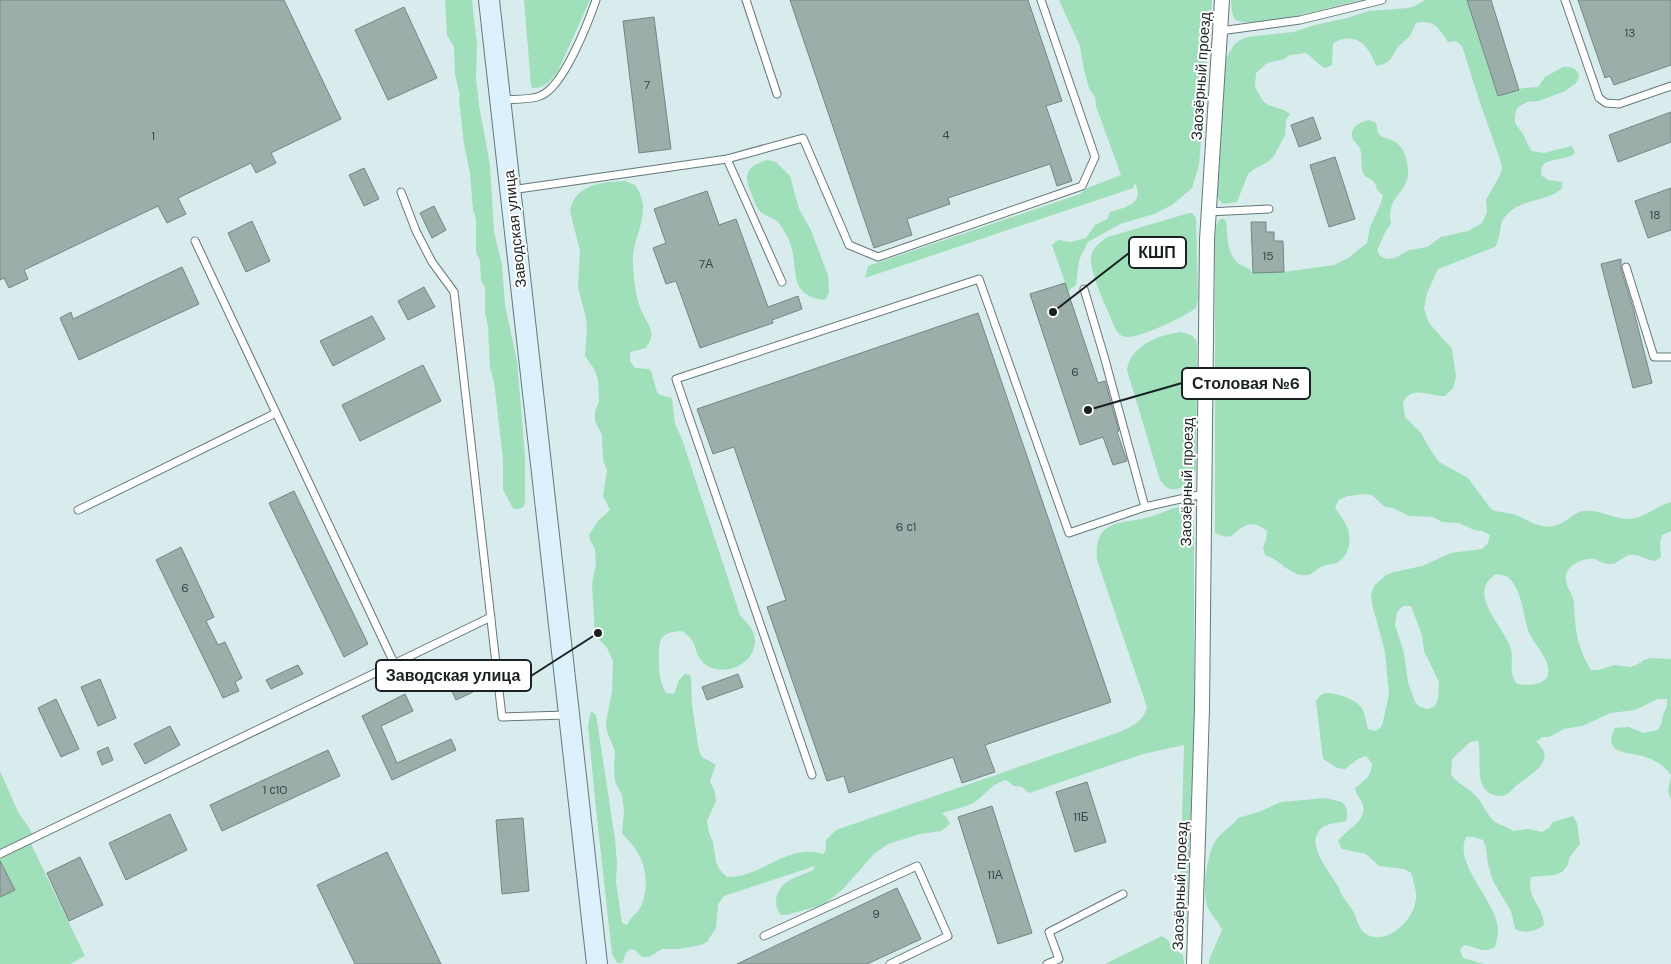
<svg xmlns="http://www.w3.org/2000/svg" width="1671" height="964" viewBox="0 0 1671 964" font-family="'DM Sans',sans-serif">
<rect width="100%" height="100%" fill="#d8ecee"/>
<path fill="#9fdfba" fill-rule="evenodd" d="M445 0H472L477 44 476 78 479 105 490 165 494 232 502 265 505 305 517 361 525 456V502L523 507 519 509H514L511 505 503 489V459L494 382 490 367 488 326 485 313V288L481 280 480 261 476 252V219L473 210 470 173 464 144 459 100 460 95 455 75 454 47 447 35Z
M524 0H590L558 71C551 80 545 89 532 88L531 85Z
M1059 0H1212L1199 165 1192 188 1172 205 1154 214 1120 224 1088 242 1079 260 1076 285 1068 291 1052 245 1058 240 1071 242 1086 238 1095 225 1107 219 1110 212C1126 207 1145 204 1135 183L1133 188 865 278 868 266 1080 194 1085 189 1121 175 1096 106 1095 97 1089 88 1084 70 1080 46Z
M1231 0H1359C1339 5 1248 32 1235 19 1231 14 1232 6 1231 0Z
M1425 0H1467L1498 96 1523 88 1538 87 1545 77 1563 67C1571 66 1579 69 1579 78L1575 84 1565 91 1539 101 1527 102 1517 108 1515 115V123L1523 134 1528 145 1532 151 1544 153 1572 146 1575 153C1565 163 1536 155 1542 176L1549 180 1562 182V188C1548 203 1519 197 1504 218 1499 224 1501 238 1495 247L1438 269 1427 293 1424 309 1429 323 1452 349 1456 377 1453 388 1445 396C1430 397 1413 384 1403 402L1405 417 1421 433 1430 449 1439 462 1468 478 1491 509C1498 513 1505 512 1513 514 1528 519 1539 531 1557 525 1567 522 1573 513 1583 511 1600 509 1613 519 1629 519 1645 518 1656 506 1671 502V531L1662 535 1660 542 1661 557 1655 561C1647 560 1637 553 1629 555 1621 557 1618 565 1609 564 1604 564 1599 561 1595 559 1585 557 1569 564 1566 574 1564 587 1573 592 1574 603 1575 629 1577 647 1591 670H1599L1614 665 1631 667 1638 664 1644 660 1651 658 1671 659V800L1668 791 1671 775C1664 765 1654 759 1642 756 1626 752 1602 753 1615 728L1629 727 1643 733 1658 730C1663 722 1661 722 1663 715 1666 707 1668 708 1667 699H1658L1635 710 1611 713 1582 726 1564 729 1549 737H1542L1536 742C1559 760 1530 775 1517 785 1512 789 1508 796 1501 796 1495 796 1487 793 1484 788 1476 775 1482 756 1478 741L1470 742 1452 759 1451 775C1458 784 1469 788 1476 796 1484 804 1486 815 1495 822 1501 826 1507 826 1513 831L1528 829 1542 832 1549 828 1553 822 1573 816 1577 823 1580 844 1569 858 1568 865 1562 872 1555 875 1531 877C1526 899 1544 906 1544 925 1535 932 1525 934 1515 929L1511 911 1493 881 1488 864 1486 848 1483 840 1474 837H1466C1453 864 1495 899 1498 928 1498 934 1497 941 1495 947 1483 954 1477 947 1464 945L1460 950 1463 958 1484 964H1209V960L1222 930C1219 921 1211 916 1208 908 1201 893 1207 853 1216 840 1222 831 1232 827 1238 818L1259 812 1281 802 1326 798 1342 802C1348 808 1348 813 1346 821 1339 823 1329 823 1323 827 1302 842 1331 873 1339 888 1341 897 1348 902 1353 911 1357 918 1358 929 1366 934 1386 946 1411 922 1415 904 1418 893 1414 883 1411 873L1404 869 1379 866 1366 854 1342 849 1338 841C1345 831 1367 821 1363 806 1362 799 1357 798 1355 788 1365 780 1372 776 1372 763L1366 756 1358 759 1345 769 1337 768 1323 759 1316 701C1318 699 1319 697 1321 695 1329 689 1356 699 1361 707 1365 712 1366 723 1368 729L1376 731 1382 726 1389 694 1385 652 1372 604 1371 595 1374 586 1386 575 1394 572 1422 566 1451 553 1482 549 1488 543 1490 535 1482 531 1474 530 1459 523 1442 522 1433 517 1409 516 1393 508 1385 507 1372 495 1365 494 1348 496 1339 500 1335 507C1338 514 1345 520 1347 527 1352 539 1350 554 1338 562 1334 565 1328 564 1323 566 1315 569 1312 577 1302 575 1287 573 1280 560 1265 555L1263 547 1266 540 1267 531C1256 522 1248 522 1237 531 1235 532 1233 535 1231 536 1225 538 1220 535 1215 533V239L1216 226 1220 219H1223L1226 221C1228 235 1226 254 1239 264 1244 267 1249 268 1253 273L1284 272 1334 265 1348 258 1367 243 1370 227 1381 203 1383 195C1375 190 1378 187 1373 181 1369 178 1366 178 1363 173 1360 165 1363 157 1360 149 1359 145 1355 143 1353 139 1348 128 1360 122 1369 120L1376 123C1377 126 1377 131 1379 134 1381 137 1386 138 1389 139 1403 144 1407 156 1408 170 1410 193 1385 196 1391 224 1382 235 1383 239 1377 250L1380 256 1387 259 1395 258 1409 250 1427 247 1441 237 1468 231 1482 223 1487 212 1486 200 1500 175 1502 168 1500 159 1480 103 1462 46 1456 41 1448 42C1438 28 1435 19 1416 23L1410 36 1398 47 1390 60 1384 64 1376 66C1369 45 1355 31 1333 43L1332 65 1325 68C1317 64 1314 58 1306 53L1290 55 1284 59 1267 63 1256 73 1255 87 1263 101 1268 105 1284 110 1290 114 1286 120 1285 135 1274 156 1268 162 1254 169 1248 174 1237 202 1222 204 1217 196 1225 60 1234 45 1240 40 1248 37 1293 32 1315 25 1347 18 1369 11 1408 8 1415 6ZM1496 574C1501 575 1506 575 1510 579 1522 592 1523 614 1528 630 1532 642 1543 651 1547 663 1554 685 1532 686 1517 684 1507 670 1515 660 1510 646 1502 625 1466 593 1496 574ZM1403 606H1411L1422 635 1424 651 1439 682 1438 699 1435 706 1428 709 1420 707 1415 702 1408 682 1404 653 1395 625 1397 612Z
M768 160 776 162 790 176 799 209 810 228 828 275 829 293 825 300C784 296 801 264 788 238 785 233 782 226 778 222 772 217 763 216 759 210 755 205 753 198 751 192 742 174 748 165 768 160Z
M625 181 635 185C655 213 631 236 633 263 634 281 635 300 644 316 647 322 653 330 651 337 651 341 647 345 646 348L630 352V361L635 368 648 369 651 371 657 392 660 395 672 398 675 424 682 439 740 615C744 620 752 627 754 634 761 661 727 679 706 665 697 659 697 650 693 642 690 637 686 634 682 631 657 632 659 642 659 663 659 674 660 682 666 693L674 694 679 680 685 674 690 675 691 679 692 705 699 751 702 757 716 765 710 781 715 792 716 801 707 821 709 833 713 842 716 862 720 870 727 877C762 878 786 843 823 854L826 850V840L836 830 1117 733C1129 728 1144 722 1147 707L1097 560C1094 518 1120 525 1149 517 1161 514 1171 507 1183 507L1189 512 1194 523V731L1186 930 1179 926 1184 745 1143 754 1029 793 1022 787 1014 786 1006 780C988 785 986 796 973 803 963 808 952 810 942 813L947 818 950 824 941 831 920 834 888 844 874 854 842 890 823 905 786 915H781C772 905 776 889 787 882 794 877 805 874 813 870L815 866 724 896 718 904 716 928 707 942 701 945 679 949H662L649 957H642L635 950 630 949 626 953 622 963H617L612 954 596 809 588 726 591 711 596 715 597 721 615 839 617 863 616 882 622 923 627 925C630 917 638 914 641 906 648 892 647 869 639 855 635 847 628 840 622 833L624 812 622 795 615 782 614 767 615 751 607 732 606 722 612 692 613 661 607 648 595 635 592 584 596 564 595 549 590 540 589 535 598 521 610 510 603 496 607 470 603 460 602 435 595 421V411L599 401 598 379 594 369 585 356 587 329 586 318 578 287 580 251 570 211C575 184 602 182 625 181Z
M1189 213H1192L1196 218 1198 300 1196 308C1186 316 1140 338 1127 337 1121 337 1118 333 1115 328 1109 312 1089 273 1091 257 1092 248 1101 241 1108 237Z
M1180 332C1188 334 1194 334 1197 343L1196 468C1191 484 1173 500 1160 480L1127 370C1130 345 1160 335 1180 332Z
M0 771 18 812 29 828 32 834V846L85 956 70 964H0Z
M1162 936 1169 941 1172 948 1183 955 1184 964H1105Z"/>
<path fill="#9baeaa" stroke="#748682" d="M0 0H284L341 119 271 153 276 163 256 173 251 163 178 198 186 214 167 223 158 206 24 270 28 279 9 288 4 278 0 280Z
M790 0H1028L1062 101 1046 106 1072 181 1057 186 1050 164 948 198 950 204 907 219 912 235 874 248Z
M1467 0H1491L1519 90 1498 96Z
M1578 0H1671V65L1614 85 1610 76 1605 78Z
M404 7 437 78 388 100 355 30Z
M654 17 671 149 639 153 623 21Z
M1671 112V142L1618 162 1609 135Z
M1313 117 1321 139 1299 147 1291 125Z
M1335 157 1355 219 1329 227 1310 165Z
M364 168 379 199 364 206 349 175Z
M1671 188V230L1648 238 1635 201Z
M707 191 719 225 736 219 768 307 798 296 802 309 772 320 773 323 700 348 676 281 666 284 653 248 666 243 654 209Z
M434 206 446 230 432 238 420 213Z
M252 221 270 261 246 272 228 233Z
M1251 222H1266V232H1274V241H1283L1284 272 1253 273Z
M1621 259V269L1633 308 1652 383 1633 388 1601 264Z
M182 267 199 304 79 360 60 318 71 312 73 319Z
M1065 283 1098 383 1105 381 1119 431 1117 432 1127 461 1113 465 1103 437 1080 445 1030 294Z
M424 287 435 307 408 320 398 301Z
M978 313 1111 702 985 745 995 772 962 783 953 757 849 793 844 776 827 781 767 607 786 600 734 447 713 454 697 409Z
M372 316 385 339 333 366 320 341Z
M423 365 441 401 360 441 342 405Z
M294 491 368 644 344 657 269 503Z
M181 547 214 617 206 621 218 645 225 642 242 678 235 682 239 691 223 698 156 560Z
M298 665 303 674 271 689 266 680Z
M738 674 743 687 707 700 702 687Z
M100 679 116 718 98 726 81 687Z
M467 679 473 692 456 700 450 687Z
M405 694 413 711 381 726 397 763 451 739 456 750 392 780 362 716Z
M56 699 79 749 61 757 38 708Z
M170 726 180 745 145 764 134 744Z
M108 747 113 760 102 765 97 752Z
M328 750 340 776 222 831 210 805Z
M1087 782 1106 842 1075 852 1056 792Z
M992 806 1032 933 998 944 958 817Z
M170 814 187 850 126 880 109 843Z
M523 818 529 891 502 894 496 820Z
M387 852 441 964H355L317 885Z
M80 857 103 905 69 921 47 873Z
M0 861 15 890 0 897Z
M897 888 921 939 867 964H737Z"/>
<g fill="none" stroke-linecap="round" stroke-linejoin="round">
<g stroke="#657779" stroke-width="9">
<path id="lane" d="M746 0 777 94
M1565 0 1599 98 1606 103 1619 104 1671 86
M1220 31 1300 20 1382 0
M502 100C513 99 531 100 540 96 563 88 588 23 596 0
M727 159 782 282
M511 190 727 159 803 138 849 245 878 257 1082 186 1095 157 1041 0
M401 192 416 231 432 262 454 292 502 717 566 715
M1208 212 1269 209
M195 241 394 663
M1626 267 1654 357H1671
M1084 289 1104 356 1145 507
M78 510 276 413
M812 775 676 379 979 279 1069 533 1145 507 1203 494
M0 854 491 617
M764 936 917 866 948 936 890 964
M1047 964 1059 959 1049 932 1123 894"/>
</g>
<g stroke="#657779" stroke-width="16">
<path id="street" d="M1194 964 1202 708 1207 240 1222 0"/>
</g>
<g stroke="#657779" stroke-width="22">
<path id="secondary" d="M489 0 597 964"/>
</g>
<use href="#lane" stroke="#fff" stroke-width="7"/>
<use href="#street" stroke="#fff" stroke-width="14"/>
<use href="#secondary" stroke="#dbf2fc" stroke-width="20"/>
</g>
<g text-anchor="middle" stroke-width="4" stroke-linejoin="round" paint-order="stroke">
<g font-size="12" fill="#3a4444">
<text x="1630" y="37">13</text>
<text x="647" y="89">7</text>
<text x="946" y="139">4</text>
<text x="153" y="140">1</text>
<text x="1655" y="219">18</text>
<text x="1268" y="260">15</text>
<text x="706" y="268">7А</text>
<text x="1075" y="376">6</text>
<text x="906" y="531">6 с1</text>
<text x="185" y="592">6</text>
<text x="275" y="794">1 с10</text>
<text x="1081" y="821">11Б</text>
<text x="995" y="879">11А</text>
<text x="876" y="918">9</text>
</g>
<g font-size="15" fill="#1a2122" stroke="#fff">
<text transform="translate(1201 76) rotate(-86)" y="5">Заозёрный проезд</text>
<text transform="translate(515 229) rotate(-96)" y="5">Заводская улица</text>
<text transform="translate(1187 482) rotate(-89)" y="5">Заозёрный проезд</text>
<text transform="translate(1180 886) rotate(-88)" y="5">Заозёрный проезд</text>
</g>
</g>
<path fill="none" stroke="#1a2122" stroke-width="2" d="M1053 312L1129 253M1088 410L1182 383M598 633L531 676"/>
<g fill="#1a2122" stroke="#fff" stroke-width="2">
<circle cx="1053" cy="312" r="5"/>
<circle cx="1088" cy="410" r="5"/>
<circle cx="598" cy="633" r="5"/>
</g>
<g fill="#fff" stroke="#1a2122" stroke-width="2">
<rect x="1129" y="237" width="57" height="31" rx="5"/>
<rect x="1182" y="368" width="128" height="31" rx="5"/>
<rect x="376" y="660" width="155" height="31" rx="5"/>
</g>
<g font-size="16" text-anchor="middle" font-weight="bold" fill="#1a2122">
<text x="1157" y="258">КШП</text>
<text x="1246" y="389">Столовая №6</text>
<text x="453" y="681">Заводская улица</text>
</g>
</svg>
